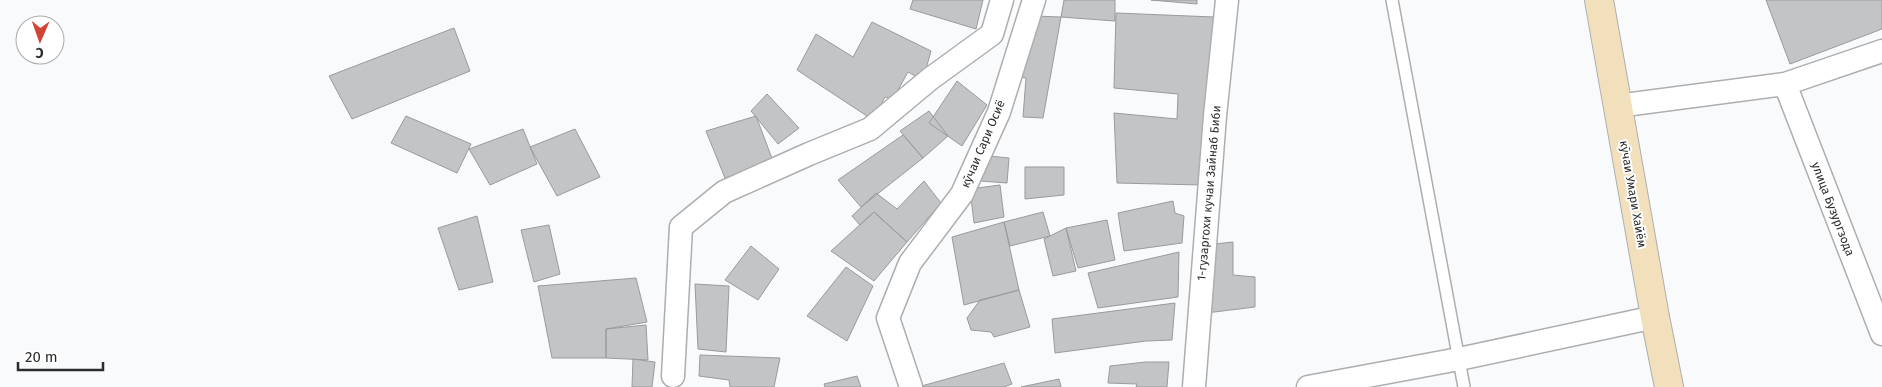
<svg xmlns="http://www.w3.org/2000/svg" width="1882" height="387" viewBox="0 0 1882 387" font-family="'Fira Sans',sans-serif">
<rect width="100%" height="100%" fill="#f9fafc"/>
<path fill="#c3c4c6" stroke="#999a9d" d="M913 0H983L976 29 910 9Z
M1064 0H1115V21L1061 17Z
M1151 0H1197V4Z
M1766 0H1882V29L1790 64Z
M1116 13 1214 17 1201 185 1117 183 1114 113 1177 119 1178 94 1114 88Z
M1035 16 1061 17 1043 118 1023 117 1026 78 1016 77Z
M872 22 931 51 923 80 908 72 893 99 885 97 873 120 797 70 816 34 853 57Z
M454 28 470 71 352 119 329 76Z
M957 81 987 105 962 146 929 123Z
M767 94 799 128 778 144 751 111Z
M929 111 948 136 923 158 900 131Z
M406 116 471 144 457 173 391 143Z
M756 116 773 161 725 178 706 131Z
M523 129 537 164 490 185 469 149Z
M575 129 600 177 557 196 530 147Z
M903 135 923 158 861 207 838 180Z
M979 155 1009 158 1007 183 980 181Z
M1025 167H1064V195L1025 199Z
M924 181 941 203 907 242 874 212 860 225 852 216 876 193 897 209Z
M1000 185 1004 217 974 223 970 189Z
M1173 201 1175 213 1184 216 1182 243 1124 251 1118 213Z
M874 212 907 242 874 281 831 251Z
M1043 212 1050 236 1010 246 1004 222Z
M477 216 493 282 459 290 438 228Z
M1107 220 1115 260 1078 268 1066 228Z
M1004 222 1019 290 964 305 952 237Z
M549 225 560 274 534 282 521 230Z
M1066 228 1076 271 1053 276 1044 239Z
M1233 242V275L1255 277V307L1206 313 1205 245Z
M751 246 779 269 758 300 725 280Z
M1179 252 1178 297 1098 308 1088 273Z
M846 267 873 286 847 341 807 316Z
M636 278 647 322 606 329V358H552L538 286Z
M695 284 729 286 726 352 698 349Z
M1019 290 1030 327 994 337 991 332 971 330 967 318 980 300Z
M1175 303 1172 340 1146 341 1055 353 1052 319Z
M646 325 648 360 606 358V329Z
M700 355 780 358 774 387H730L729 380 699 376Z
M633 359 655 362 652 387H632Z
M1146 362H1169L1167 387H1136L1137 384 1108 383 1110 366Z
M1004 363 1012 384 1004 387H918Z
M857 376 861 387H825L824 384Z
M1059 379 1061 387H1021Z"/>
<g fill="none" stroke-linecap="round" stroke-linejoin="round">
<g stroke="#adaeb0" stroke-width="14">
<path id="lane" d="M1392 0 1464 387"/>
</g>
<g stroke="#adaeb0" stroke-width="25">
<path id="street" d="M1785 84 1882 334
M1617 106 1785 84 1882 51
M673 376 681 227 724 192 809 154 870 129 930 79 992 34 1002 0
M911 387 888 318 910 263 962 194 999 112 1034 0
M1194 387 1215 116 1227 0
M1308 387 1459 359 1655 317"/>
</g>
<g stroke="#adaeb0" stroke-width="30">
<path id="secondary" d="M1599 0 1655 317 1669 387"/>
</g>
<use href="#lane" stroke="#fff" stroke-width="11"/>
<use href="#street" stroke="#fff" stroke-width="22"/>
<use href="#secondary" stroke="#f2dfbc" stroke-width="28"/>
</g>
<g text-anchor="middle" stroke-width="4" stroke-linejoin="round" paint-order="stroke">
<g font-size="12" fill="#2c2c2d" stroke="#fff">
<text transform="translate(983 144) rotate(-67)" y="4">кӯчаи Сари Осиё</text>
<text transform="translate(1209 193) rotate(-85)" y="4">1-гузаргохи кучаи Зайнаб Биби</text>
<text transform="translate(1633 194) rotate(80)" y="4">кӯчаи Умари Хайём</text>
<text transform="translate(1833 209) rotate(69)" y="4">улица Бузургзода</text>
</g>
</g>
<g transform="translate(40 40) rotate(182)"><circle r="24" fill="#ffffff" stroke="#ababab"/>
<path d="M0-4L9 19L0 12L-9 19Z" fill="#d14437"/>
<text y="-8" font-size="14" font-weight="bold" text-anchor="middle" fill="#2c2c2d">С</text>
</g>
<path d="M18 362v8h85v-8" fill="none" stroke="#2c2c2d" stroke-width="2.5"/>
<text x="25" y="362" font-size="15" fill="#2c2c2d" stroke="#ffffff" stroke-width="4" paint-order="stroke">20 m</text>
</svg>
